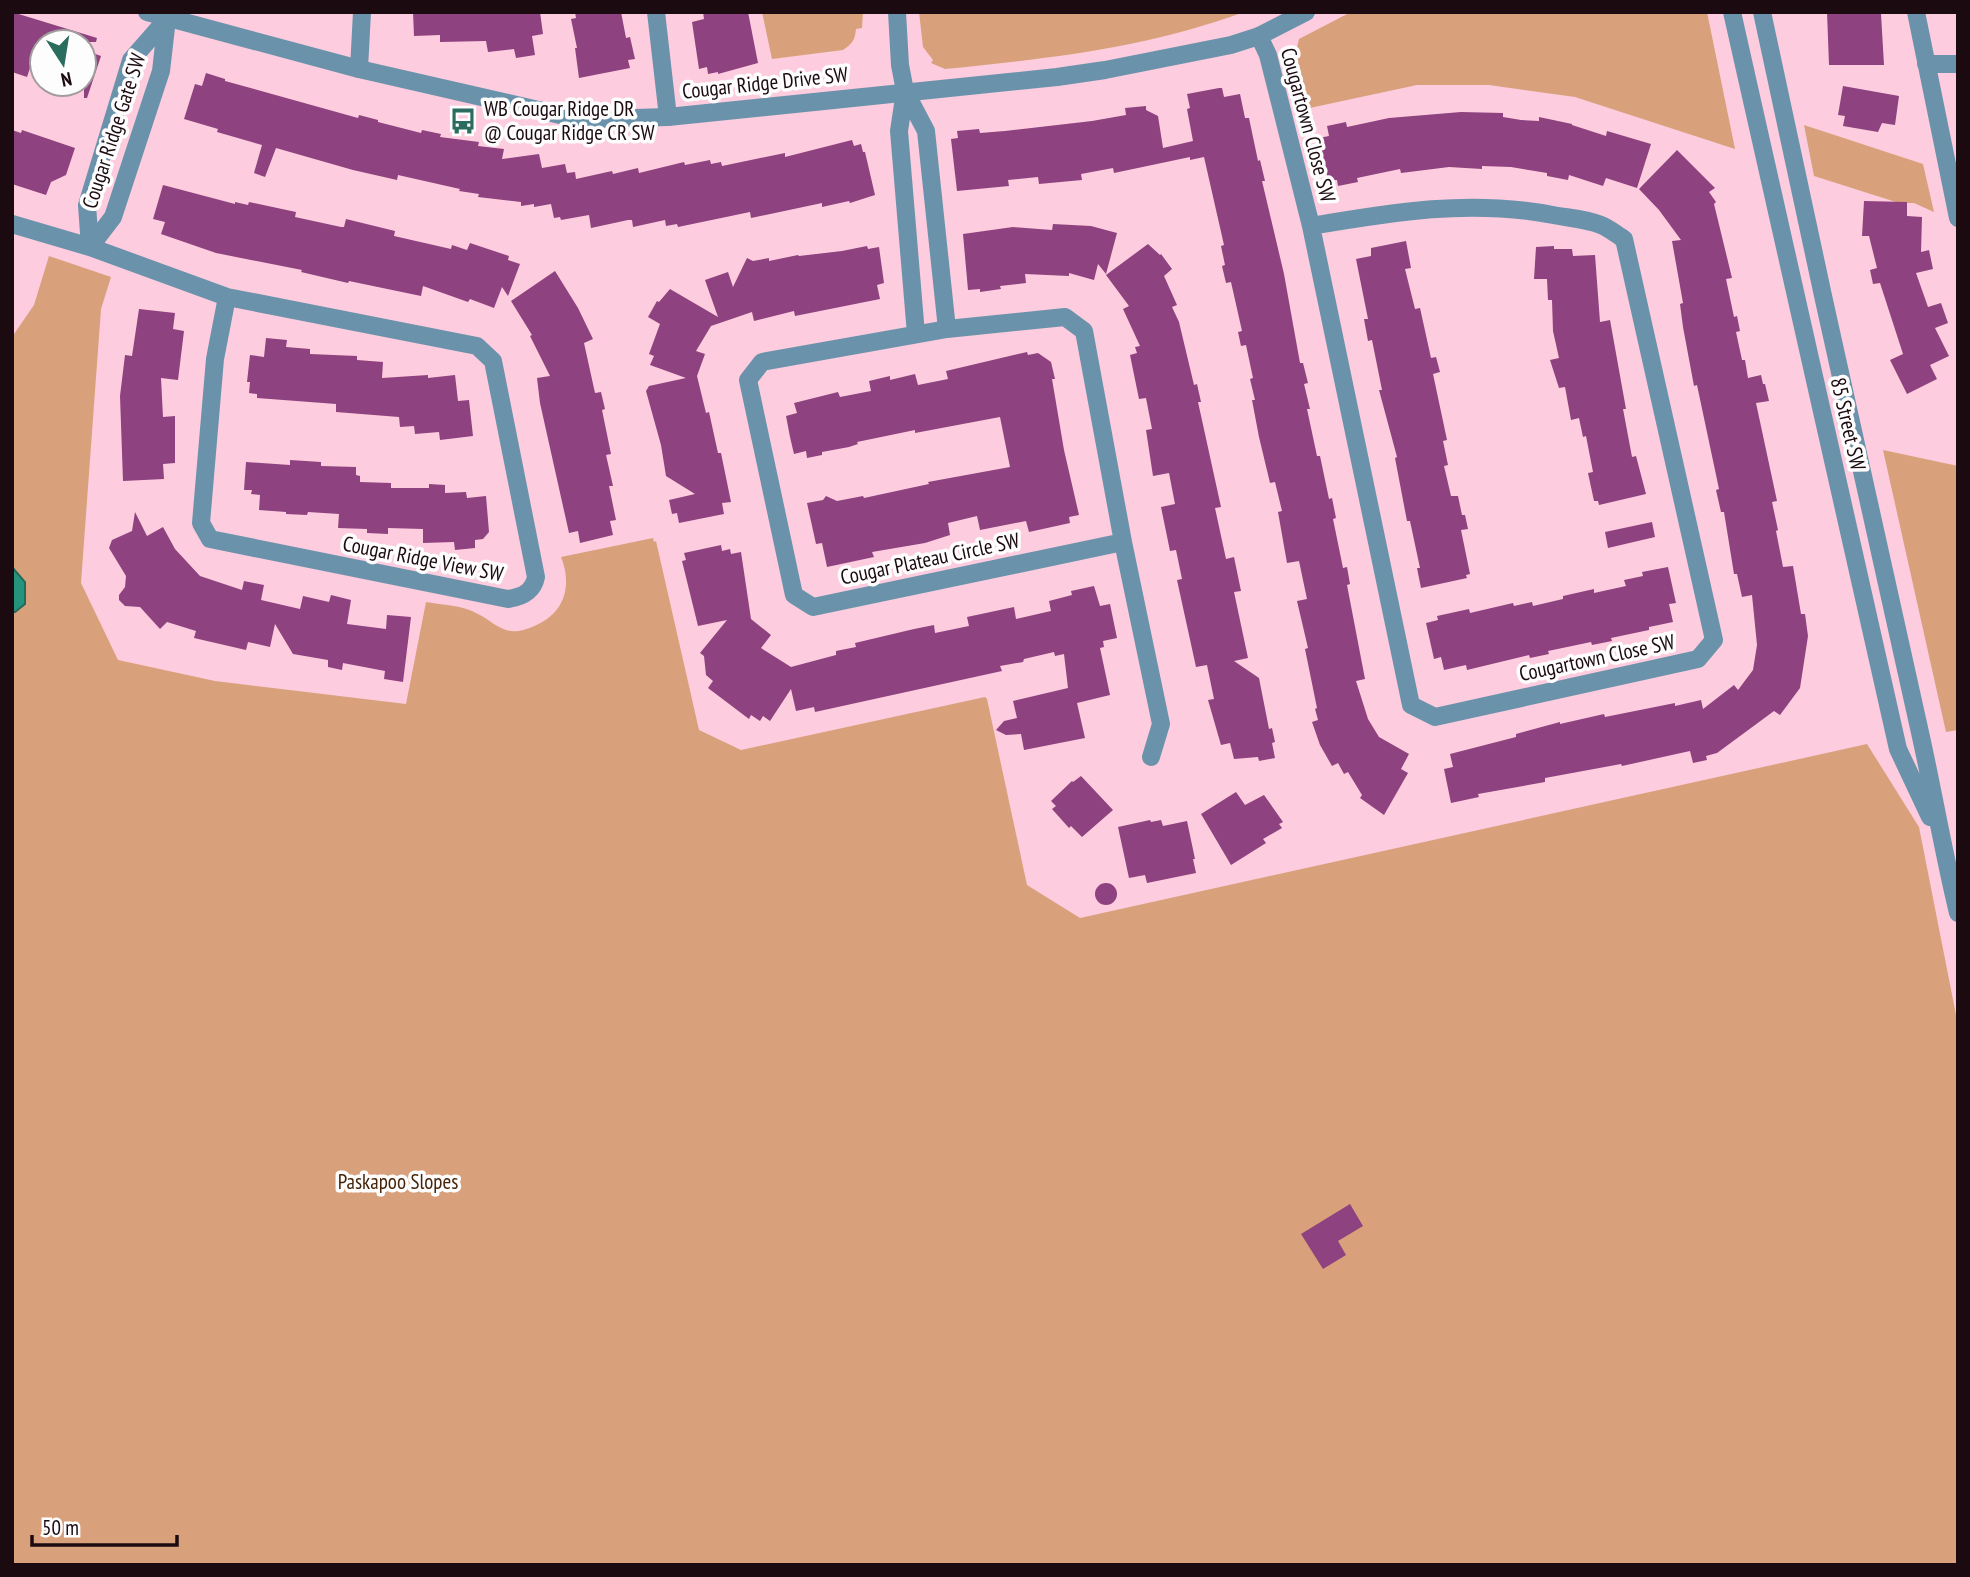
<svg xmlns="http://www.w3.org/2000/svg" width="1970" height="1577" viewBox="0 0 1970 1577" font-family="'PT Sans Narrow',sans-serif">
<rect width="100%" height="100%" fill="#fdccde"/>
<path fill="#d8a17c" d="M762 12H863L862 28 856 29C855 40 852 44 843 50L772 59Z
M919 12H1244C1143 49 1051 58 945 69L931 63 933 60 923 47Z
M1351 12H1707L1735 149 1575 97 1489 85H1417L1305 109 1293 64 1299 39Z
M1804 125 1923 164 1934 212 1914 203H1899L1814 176Z
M49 256 111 277 101 309 81 583 118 660 215 681 406 704 426 602C442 605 463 605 478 614 487 618 496 627 506 630 514 633 525 630 532 627 564 615 573 587 561 557L653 538 654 542 656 541 699 730 741 750 985 697 987 699 1027 885 1080 918 1867 744 1919 827 1958 1025V1565H12V612L25 604V582L12 567V337L34 305Z
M1883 450 1958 466V730L1946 732Z"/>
<path fill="#26947d" stroke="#236b5d" stroke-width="2" d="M12 567 25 582V604L15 612H12Z"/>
<path fill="#8e427f" d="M12 12 97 38 96 42H42V73L30 68 27 77 12 72Z
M413 12H540L543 34 532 36 535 55 516 58 514 49 488 52 486 41 440 42V35L414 36Z
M575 12H621L626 38 630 37 635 59 628 60 630 68 579 78 575 48H577L571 19 576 18Z
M703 12H748L758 63 718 74V72L708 74 707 67 699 69 692 22 704 19Z
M1827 12 1881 14 1884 65H1829Z
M84 50 101 56 87 98H84Z
M206 73 225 79V81L358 118 359 115 378 120V122L421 133 422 130 441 134 440 137 479 142 478 146 504 149 502 159 539 154 542 168 565 164 567 173 575 172 576 179 612 171 613 174 638 168 639 173 684 162 685 165 710 160 711 164 721 162 722 166 785 153V157L852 140 854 146 861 144 863 152H865L875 195 850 203 849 201 822 207V203L751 218 750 212 678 227 677 224 666 226 665 220 633 227 632 220H628L591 228 589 215 561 220 560 217 554 218 551 204 534 207V204L521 206V202L478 197 479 194 459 191 460 189 398 175 397 180 353 170 276 148 265 177 254 173 262 145 217 132 218 129 184 119 195 84 202 86Z
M1843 86 1899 96 1895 125 1882 123 1878 132 1843 126 1845 116 1838 115Z
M1219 88H1222L1224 97 1240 94 1245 118H1249L1258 161 1260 160 1265 181H1262L1284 274 1300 363H1303L1308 383 1304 384 1310 409H1307L1317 456H1320L1329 499 1332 498 1336 518 1333 519 1343 568 1347 567 1350 584 1347 585 1365 679 1356 681 1368 719 1379 737 1409 754 1401 769 1408 773 1384 815 1360 798 1362 795 1348 772 1344 774 1338 763 1332 766 1320 745 1312 722 1318 720 1315 709 1317 708 1305 649 1308 648 1297 601 1307 599 1299 561 1287 563 1278 512 1282 511 1275 482 1270 483 1259 437 1252 400H1255L1250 379 1253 378 1246 345 1241 346 1238 332 1242 331 1231 282 1226 283 1222 266 1225 265 1221 246 1224 245 1204 157 1190 160V157L1114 173 1113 168 1081 174 1082 180 1039 184 1038 177 1008 180 1009 186 957 191 951 139 958 138 957 131 979 129 980 133 1005 131 1092 121 1126 115 1125 108 1146 106V110L1158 116 1163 148 1193 141 1187 109 1190 108 1187 94Z
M1461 112 1503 113V117L1521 120 1539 121V117L1572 124V125L1606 136 1607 131 1651 144 1637 188 1606 178 1603 186 1569 175 1568 180 1547 176V173L1511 167 1482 166V169L1449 167 1401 173 1400 169 1357 178 1358 182 1338 186 1337 180H1328L1319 138 1329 136 1327 126 1346 122 1347 127 1389 118Z
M12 130 21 133 22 130 75 148 66 175 51 182 46 195 12 184Z
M1677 150 1715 188 1709 192 1716 202 1714 204 1732 278 1726 279 1734 317 1737 316 1740 331 1736 332 1742 360H1745L1748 378 1761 375 1763 384H1765L1769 401 1756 403 1777 501 1772 502 1778 530 1776 531 1783 567 1793 566 1801 614H1805L1808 636 1800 688 1780 715 1774 711 1717 753 1706 756 1707 760 1693 763 1690 751 1622 766 1621 764 1545 778V782L1478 794 1479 797 1451 803 1444 769 1453 767 1450 754 1516 737V734L1560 722V724L1604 714 1605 717 1675 703V706L1701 700 1703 709 1734 685 1738 690 1753 670 1757 645 1752 595 1742 597 1737 574H1734L1724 512H1721L1716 490 1719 489 1697 385 1694 386 1683 327 1680 304 1683 303 1672 241 1681 240 1659 210 1639 189Z
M163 185 235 204V202L248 205 249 202 296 212 295 217 341 227H344L346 219 395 231 394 236 451 249 452 245 467 250 470 243 509 256 508 260 520 264 508 296 502 287 494 308 470 299 468 302 423 286 421 296 349 281 348 283 301 272 302 270 216 253 161 234 165 222 153 219Z
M1864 201 1907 202V216L1922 217 1921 252 1929 250 1933 269 1916 273 1928 307 1941 303 1948 323 1935 328 1949 356 1930 365 1937 379 1907 394 1890 360 1903 354 1880 283 1873 284 1870 270 1877 268 1869 236H1862Z
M1053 224 1091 226 1117 233 1106 274 1098 264 1094 280 1069 273V276L1025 274 1026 283 1000 286 1001 289 980 292V289L968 290 963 234 1013 227 1052 230Z
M1406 241 1411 268 1405 269 1415 309 1420 308 1431 358 1436 357 1440 372 1433 374 1447 440 1443 441 1448 465 1444 466 1451 496H1458L1462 515H1465L1468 529 1461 530 1470 574 1466 575 1467 578 1421 588 1417 568H1420L1410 521H1407L1395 458 1397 457 1379 390H1382L1372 340 1368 341 1364 319H1368L1356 259 1371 256V248Z
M1148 244 1160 255 1161 254 1172 269 1164 276 1177 305 1172 307 1179 322 1194 385 1197 384 1201 402H1198L1221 507 1215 508 1226 559 1234 557 1241 591 1234 592 1248 658 1234 661 1259 678 1269 729 1272 728 1275 742 1272 743 1275 758 1259 761 1258 757 1234 759 1230 743 1221 745 1208 700 1214 699 1207 665 1196 667 1177 580 1182 579 1176 550 1170 551 1161 507 1175 504 1169 473 1153 476 1146 430 1152 429 1146 398 1139 399 1130 355 1137 353 1135 347 1140 346 1123 309 1129 306 1106 275Z
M867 246 868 249 879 247 884 283 877 285 880 299 795 316 794 311 754 321 752 312 711 326 696 351 705 354 697 376 706 413 709 412 718 453H721L731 502 722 503 724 514 679 523 677 513 672 514 669 500 695 494 666 476 661 445 646 391 649 386 686 378 650 365 654 356 649 354 660 324 648 317 657 301 659 302 670 289 718 317 705 280 728 272 733 287 747 258 753 261 769 258V261L798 255 799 256 842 251Z
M1554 246V249H1572L1573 256 1595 255 1600 322 1610 320 1626 409H1623L1632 457 1636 456 1646 494 1599 505 1598 501H1594L1588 473 1593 472 1586 436 1583 437 1579 418 1571 420 1565 387 1559 388 1550 360 1559 358 1553 331 1552 300H1548L1547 279H1534L1536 247Z
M555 271 578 308 593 339 584 343 595 393 601 392 605 409 602 410 611 454 606 455 613 486H609L616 520 610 521 613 535 580 543 578 531 569 533 540 403 537 378 550 376 530 336 532 335 511 301Z
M139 309 175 313 173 329 184 331 178 380 161 378 163 417 175 416V463L163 464 164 479 123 481 120 396 125 355 132 356Z
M266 338 287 340 286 347 310 349V354L357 356V360L383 362 382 378 428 375V378L455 375 458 401 469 400 473 436 440 440 439 432 415 434 414 426 400 427 399 417 336 412V404L257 398V394L249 393 250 382H247L250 355 264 357Z
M1027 352 1028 355 1038 353 1051 362 1055 379H1052L1064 450 1079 515 1069 517 1070 523 1029 532 1026 521 980 530 977 516 948 523 950 535 925 543 872 552 874 557 827 567 822 543 816 544 807 503 823 500 826 496 837 501 863 496 864 498 929 484 928 482 1010 467 1000 417 915 433V430L857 442 858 444 849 447 822 452V455L807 458 806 451 794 454 790 437 786 416 797 413 794 403 838 392 840 397 871 391 869 381 890 376V380L915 374 918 385 948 379 946 371Z
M290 460 321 462V466L356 467V475L360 476V482L391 483V488H429V484L445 485V493L466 492 467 498 486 496 489 532 483 539 475 540V548L455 550 454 542 423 543V529L388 528V534L367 533V529L338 528 339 514 308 512 307 515 286 514V512L259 510 260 495 251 494 252 490H244L246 462 290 465Z
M135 512 147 536 163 527 175 549 200 576 242 590 244 581 264 585 261 600 300 609 303 596 329 602 331 595 351 600 347 624 386 629 387 615 411 617 403 682 384 679 385 671 343 663 342 670 328 667V660L293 654 275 624 270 647 248 642 246 650 194 638 196 631 167 622 160 629 140 607 125 606 119 600V595L125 587 126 576 109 548 112 540 132 531Z
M1652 522 1655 537 1608 548 1605 532Z
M721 545 722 551 730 549 731 554 741 552 751 619 771 635 761 648 791 667 836 655V651L856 647 855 643 914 629 934 625 935 633 969 626 967 617 1014 607 1016 619 1051 611 1049 601 1072 595 1071 591 1094 586 1100 606 1110 604 1117 638 1103 641 1104 647 1100 648 1110 695 1077 703 1085 738 1024 750 1021 734 1006 735 996 730 1004 721 1017 718 1013 701 1068 688 1064 654 1055 656 1054 652 1024 659 1023 662 1000 666 1002 671 815 712 814 707 796 711 791 689 770 721 763 716 760 721 751 715 749 719 708 688 713 681 706 675 704 656 700 653 727 620 698 626 682 561 686 560 684 553Z
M1668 567 1676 603 1669 604 1673 622 1649 627V630L1611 638 1612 641 1592 645 1591 642 1548 651 1549 654 1530 658 1529 655 1467 670 1466 665 1444 670 1441 657 1434 659 1426 623 1438 620 1437 616 1469 609 1470 613 1513 603 1514 606 1532 602 1533 606 1563 599V596L1594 589V593L1626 586 1624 580 1643 576 1642 572Z
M1081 776 1113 810 1082 837 1071 826 1069 828 1052 809 1056 806 1051 801 1072 781 1073 782Z
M1236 792 1245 805 1264 795 1283 822 1279 824 1282 828 1263 839 1266 843 1231 865 1201 814Z
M1150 820 1151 822 1161 820 1163 826 1187 821 1195 859H1193L1196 873 1147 883 1145 875 1129 878 1118 827Z
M1095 894a11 11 0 1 1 22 0a11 11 0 1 1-22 0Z
M1350 1204 1363 1226 1338 1241 1346 1255 1323 1269 1301 1234Z"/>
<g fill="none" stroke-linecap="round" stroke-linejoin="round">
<path stroke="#6a93ab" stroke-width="18" d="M656 12 668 117
M897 12 900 65 905 91 926 131 947 329
M1916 12 1958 218
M1259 36 1268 55 1311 226 1411 705 1435 717 1698 659 1714 640 1624 239C1617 235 1609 228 1601 225 1586 219 1569 218 1553 215 1470 199 1393 212 1311 226
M1926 64H1958
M359 69 362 12
M905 91 899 131 916 334
M12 224 90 247 227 297 477 346 493 361 536 577C533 592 522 597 508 599L210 539 201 523 215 359 227 297
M90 247 87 205 131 60 167 19
M90 247 113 217 161 71 167 19
M1065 317 1084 331 1123 542 813 607 794 595 748 380 762 362 947 329Z
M1123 542 1161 724 1151 757"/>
<path stroke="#6a93ab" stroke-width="18" d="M147 12 359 69 560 115 601 119 668 117 1057 77 1105 70 1231 45 1259 36 1306 12
M1732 12 1898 749 1930 817
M1762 12C1813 254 1867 496 1921 737 1934 796 1944 855 1958 913"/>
</g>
<defs>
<g id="bus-bare" transform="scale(2.1)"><path d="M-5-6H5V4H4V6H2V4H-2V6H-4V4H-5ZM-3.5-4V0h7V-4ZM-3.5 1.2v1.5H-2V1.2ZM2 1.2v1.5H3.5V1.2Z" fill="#2a6c5d" stroke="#fdfdfd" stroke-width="2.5" paint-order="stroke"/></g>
</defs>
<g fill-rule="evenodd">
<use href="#bus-bare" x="463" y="121"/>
</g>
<g text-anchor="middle" stroke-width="7" stroke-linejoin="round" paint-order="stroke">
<g font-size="21" fill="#1b0b11" stroke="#fdfdfd">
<text transform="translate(765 83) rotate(-6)" y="7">Cougar Ridge Drive SW</text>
<text transform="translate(1308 125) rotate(75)" y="7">Cougartown Close SW</text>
<text transform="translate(114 131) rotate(-72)" y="7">Cougar Ridge Gate SW</text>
<text transform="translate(1848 424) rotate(77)" y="7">85 Street SW</text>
<text transform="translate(423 559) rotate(11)" y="7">Cougar Ridge View SW</text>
<text transform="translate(930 559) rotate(-12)" y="7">Cougar Plateau Circle SW</text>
<text transform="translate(1597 658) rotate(-12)" y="7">Cougartown Close SW</text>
</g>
<g font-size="21" fill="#1b0b11" stroke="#fdfdfd" text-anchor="start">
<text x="484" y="116">WB Cougar Ridge DR<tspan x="484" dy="24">@ Cougar Ridge CR SW</tspan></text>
</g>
<g font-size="21" fill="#452409" stroke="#fdfdfd">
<text x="398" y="1189">Paskapoo Slopes</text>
</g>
</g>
<rect width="1970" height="1577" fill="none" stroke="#1b0b11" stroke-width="28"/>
<g transform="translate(63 63) rotate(168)"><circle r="33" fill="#fdfdfd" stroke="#a39c9f" stroke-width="2"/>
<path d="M0-5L12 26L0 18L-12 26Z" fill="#2a6c5d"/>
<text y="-10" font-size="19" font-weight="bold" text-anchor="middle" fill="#1b0b11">N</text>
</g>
<path d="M32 1535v10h145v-10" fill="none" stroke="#1b0b11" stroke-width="3.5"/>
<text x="42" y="1535" font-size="21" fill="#1b0b11" stroke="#fdfdfd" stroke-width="5" paint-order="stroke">50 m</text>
</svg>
